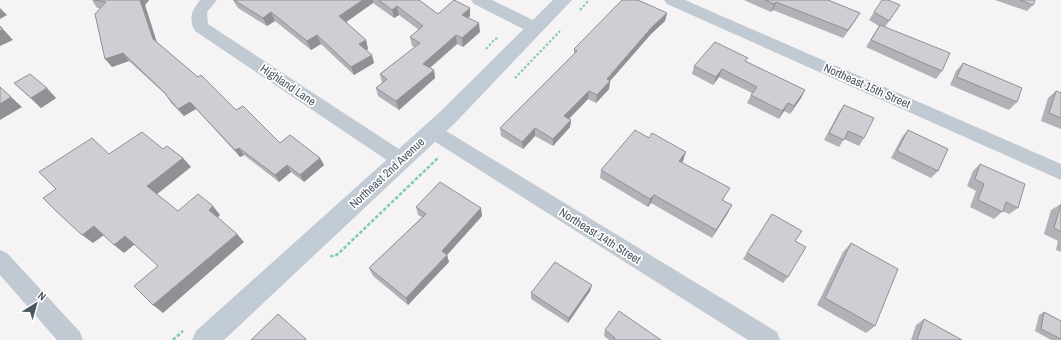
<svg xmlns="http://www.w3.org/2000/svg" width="1061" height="340" viewBox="0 0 1061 340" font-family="'Archivo Narrow',sans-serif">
<rect width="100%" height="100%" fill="#f5f3f3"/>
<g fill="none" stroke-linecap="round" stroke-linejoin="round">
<path stroke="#7ad0a6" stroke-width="2" stroke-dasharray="2.5 2" stroke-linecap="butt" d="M580 10 589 0
M486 49 495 39 498 38
M515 78 560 31"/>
<path stroke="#7ad0a6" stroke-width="2.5" stroke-dasharray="3.5 2" stroke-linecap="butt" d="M330 256H335L339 253 439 157
M173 340 183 331"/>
<path fill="#c1cad2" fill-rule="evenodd" d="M200 0H217L207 12 208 24 408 155 410 160 408 165 401 168 394 165 195 31C188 19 192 10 200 0Z
M471 0H492L541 24 543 28 541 32 535 33 529 32 474 4Z
M664 0H685L1061 164V180L667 4Z
M432 124 438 126 777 332 780 340H748L426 136 423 131 426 126Z
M0 250 7 253 80 332 83 340H57L0 275Z"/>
<path fill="#c1cbd6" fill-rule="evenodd" d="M553 0H572L455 123 224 340H192L196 331 441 111Z"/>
</g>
<path fill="#b0b2b7" d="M92 0H149L145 5 157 42 236 110 280 143 320 158 324 165 304 182 291 172 279 182 244 155 240 157 196 109 184 116 171 103 166 95 129 61 112 67 100 8H97Z
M233 0H419L438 14 470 8V16L468 18 480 32 463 47 457 44 430 68 434 70 435 78 399 110 378 96 376 88 382 83 380 74 415 47 412 46 410 37 419 30 399 15 394 18 373 3 346 22 366 40 368 49 366 50 374 63 354 75 321 44 311 50 275 21 267 26 238 8Z
M744 0H828L860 13 855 21 843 38 773 10 771 12Z
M995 0H1035L1033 5 1027 11Z
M900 5 885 27 942 71 936 79 866 47 879 26 869 20 874 12Z
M667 13 665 21 651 34 610 81 609 89 596 103 588 99 569 119 571 120 570 127 553 146 535 136 523 149 501 136 500 128 574 55V49Z
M746 62 805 90 801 98 790 114 784 111 779 119 747 103 752 93 719 77 713 85 692 74 694 66Z
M963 63 1017 102 1009 110 950 85 956 71Z
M14 83 56 98 41 108Z
M1056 91 1061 93V129L1041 121 1048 98Z
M844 105 864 138 859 146 844 139 839 147 824 140 839 112Z
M908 130 938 171 931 178 891 158 902 137Z
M683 161 682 162 725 196 723 201 732 205 712 238 651 203 648 207 600 178 601 170Z
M980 164 1018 208 1009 214 1003 211 994 219 970 207 976 191 967 186 973 171Z
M1061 204V252L1056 250 1058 241 1044 234 1051 210Z
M416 207 481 208 482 216 447 255 449 262 408 305 373 276 369 268 422 217 418 215Z
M772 214 795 241 788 277 783 283 743 259Z
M851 243 875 326 866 333 817 305 843 252Z
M592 285 590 291 568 323 531 299V293Z
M1044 312 1061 321V340H1051L1035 331 1039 315Z
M924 319 962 340H911L916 325Z
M605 330 661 340H609L604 336Z"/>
<path fill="#909195" d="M140 0H149L145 5 158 47 153 39Z
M363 0H373V3L342 25 339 16Z
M776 2 773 10 771 12 774 4Z
M397 6 399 15 394 18 392 10Z
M0 8 7 15 0 19Z
M470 8V16L463 23 462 15Z
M271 12 275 21 267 26 263 18Z
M667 13 665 21 651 34 610 81 609 89 596 103 597 95 607 79 652 27Z
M860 13 855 21 843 38 848 30Z
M479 23 480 32 463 47 462 38Z
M3 29 13 40 0 46V31Z
M317 35 321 44 311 50 307 41Z
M456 35 457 44 425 72 423 64Z
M366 40 368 49 362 52 359 44Z
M123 53 129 61 112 67 105 59Z
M372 55 374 63 354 75 351 67Z
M722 69 719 77 713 85 716 77Z
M434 70 435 78 399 110 396 101Z
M47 88 56 98 41 108 31 98Z
M805 90 801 98 790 114 794 106Z
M589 91 588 99 564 124V116Z
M11 97 22 107 0 120V104Z
M190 102 196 109 184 116 178 109Z
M788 103 784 111 779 119 782 111Z
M571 120 570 127 553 146V139Z
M535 128V136L523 149 522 142Z
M239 148 244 155 240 157 235 150Z
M686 152 683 161 676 170 679 161Z
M183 158 191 167 156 195 147 186Z
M320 158 324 165 304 182 300 175Z
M287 165 291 172 279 182 275 175Z
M654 195 651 203 648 207 650 199Z
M732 205 728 213 712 238 716 230Z
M213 206 220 215 216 219 209 210Z
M481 208 482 216 447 255 449 262 408 305 406 298 442 251Z
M94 226 104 235 93 243 82 235Z
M237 234 244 242 163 313 153 305Z
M125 236 135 244 124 253 114 245Z
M592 285 590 291 568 323 569 318Z"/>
<path fill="#cdcfd5" stroke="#909195" d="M94 0H140L153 39 198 77 201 75 236 110 243 106 280 143 290 135 320 158 300 175 287 165 275 175 239 148 235 150 190 102 178 109 166 95H167L123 53 105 59 95 14 106 2Z
M234 0H363L339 16 366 40 359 44 372 55 351 67 317 35 307 41 271 12 263 18Z
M379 0H419L438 14 454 0 470 8 462 15 479 23 462 38 456 35 423 64 434 70 396 101 376 88 387 79 380 74 420 43 410 37 423 26 397 6 392 10Z
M622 0H638L667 13 652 27 607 79 610 81 597 95 589 91 564 116 571 120 553 139 535 128 522 142 500 128 577 51 574 49Z
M765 0H828L860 13 848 30 776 2 774 4Z
M882 0H888L900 5 889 21 874 12Z
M1020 0H1035L1033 5Z
M880 25 950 53 942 71 871 40Z
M0 26 3 29 0 31Z
M715 42 748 58 745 61 805 90 794 106 788 103 782 111 751 95 757 87 722 69 716 77 694 66Z
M963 63 1022 88 1017 102 957 77Z
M30 74 47 88 31 98 14 83Z
M0 87 11 97 0 104Z
M1056 91 1061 93V118L1049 113Z
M844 105 874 118 864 138 848 131 844 140 829 133Z
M635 130 649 138 652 133 686 152 679 161 730 188 722 200 732 205 716 230 654 195 650 199 601 170Z
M908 130 948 149 938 171 897 151Z
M142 132 163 149 167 146 183 158 147 186 178 211 198 194 213 206 209 210 237 234 153 305 134 286 158 266 125 236 114 245 94 226 82 235 57 212 43 198 56 189 39 172 92 138 109 154Z
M980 164 1025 184 1018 208 1006 202 1003 212 978 200 984 184 975 179Z
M440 182 481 208 442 251 447 255 406 298 369 268 426 214 416 207Z
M1061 204V232L1054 228Z
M772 214 802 231 795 241 806 247 788 277 747 253Z
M851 243 898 269 875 326 825 298Z
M555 262 592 285 569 318 531 293Z
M619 311 661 340H614L615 338 605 330Z
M1044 312 1061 321V339L1041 329Z
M278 314 306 339 305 340H251Z
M924 319 962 340H917Z"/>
<g text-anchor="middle" stroke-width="3.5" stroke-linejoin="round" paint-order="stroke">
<g font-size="12" fill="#4a5661" stroke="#fff">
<text transform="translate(288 85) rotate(34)" y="4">Highland Lane</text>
<text transform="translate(867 86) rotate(24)" y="4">Northeast 15th Street</text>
<text transform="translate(387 173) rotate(-43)" y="4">Northeast 2nd Avenue</text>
<text transform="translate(600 236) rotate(32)" y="4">Northeast 14th Street</text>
</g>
</g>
<g transform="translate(36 304) rotate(37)" stroke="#ffffff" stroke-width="3" paint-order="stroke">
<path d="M0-3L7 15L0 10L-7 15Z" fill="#4a5661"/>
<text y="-6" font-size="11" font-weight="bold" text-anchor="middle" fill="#4a5661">N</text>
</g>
</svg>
